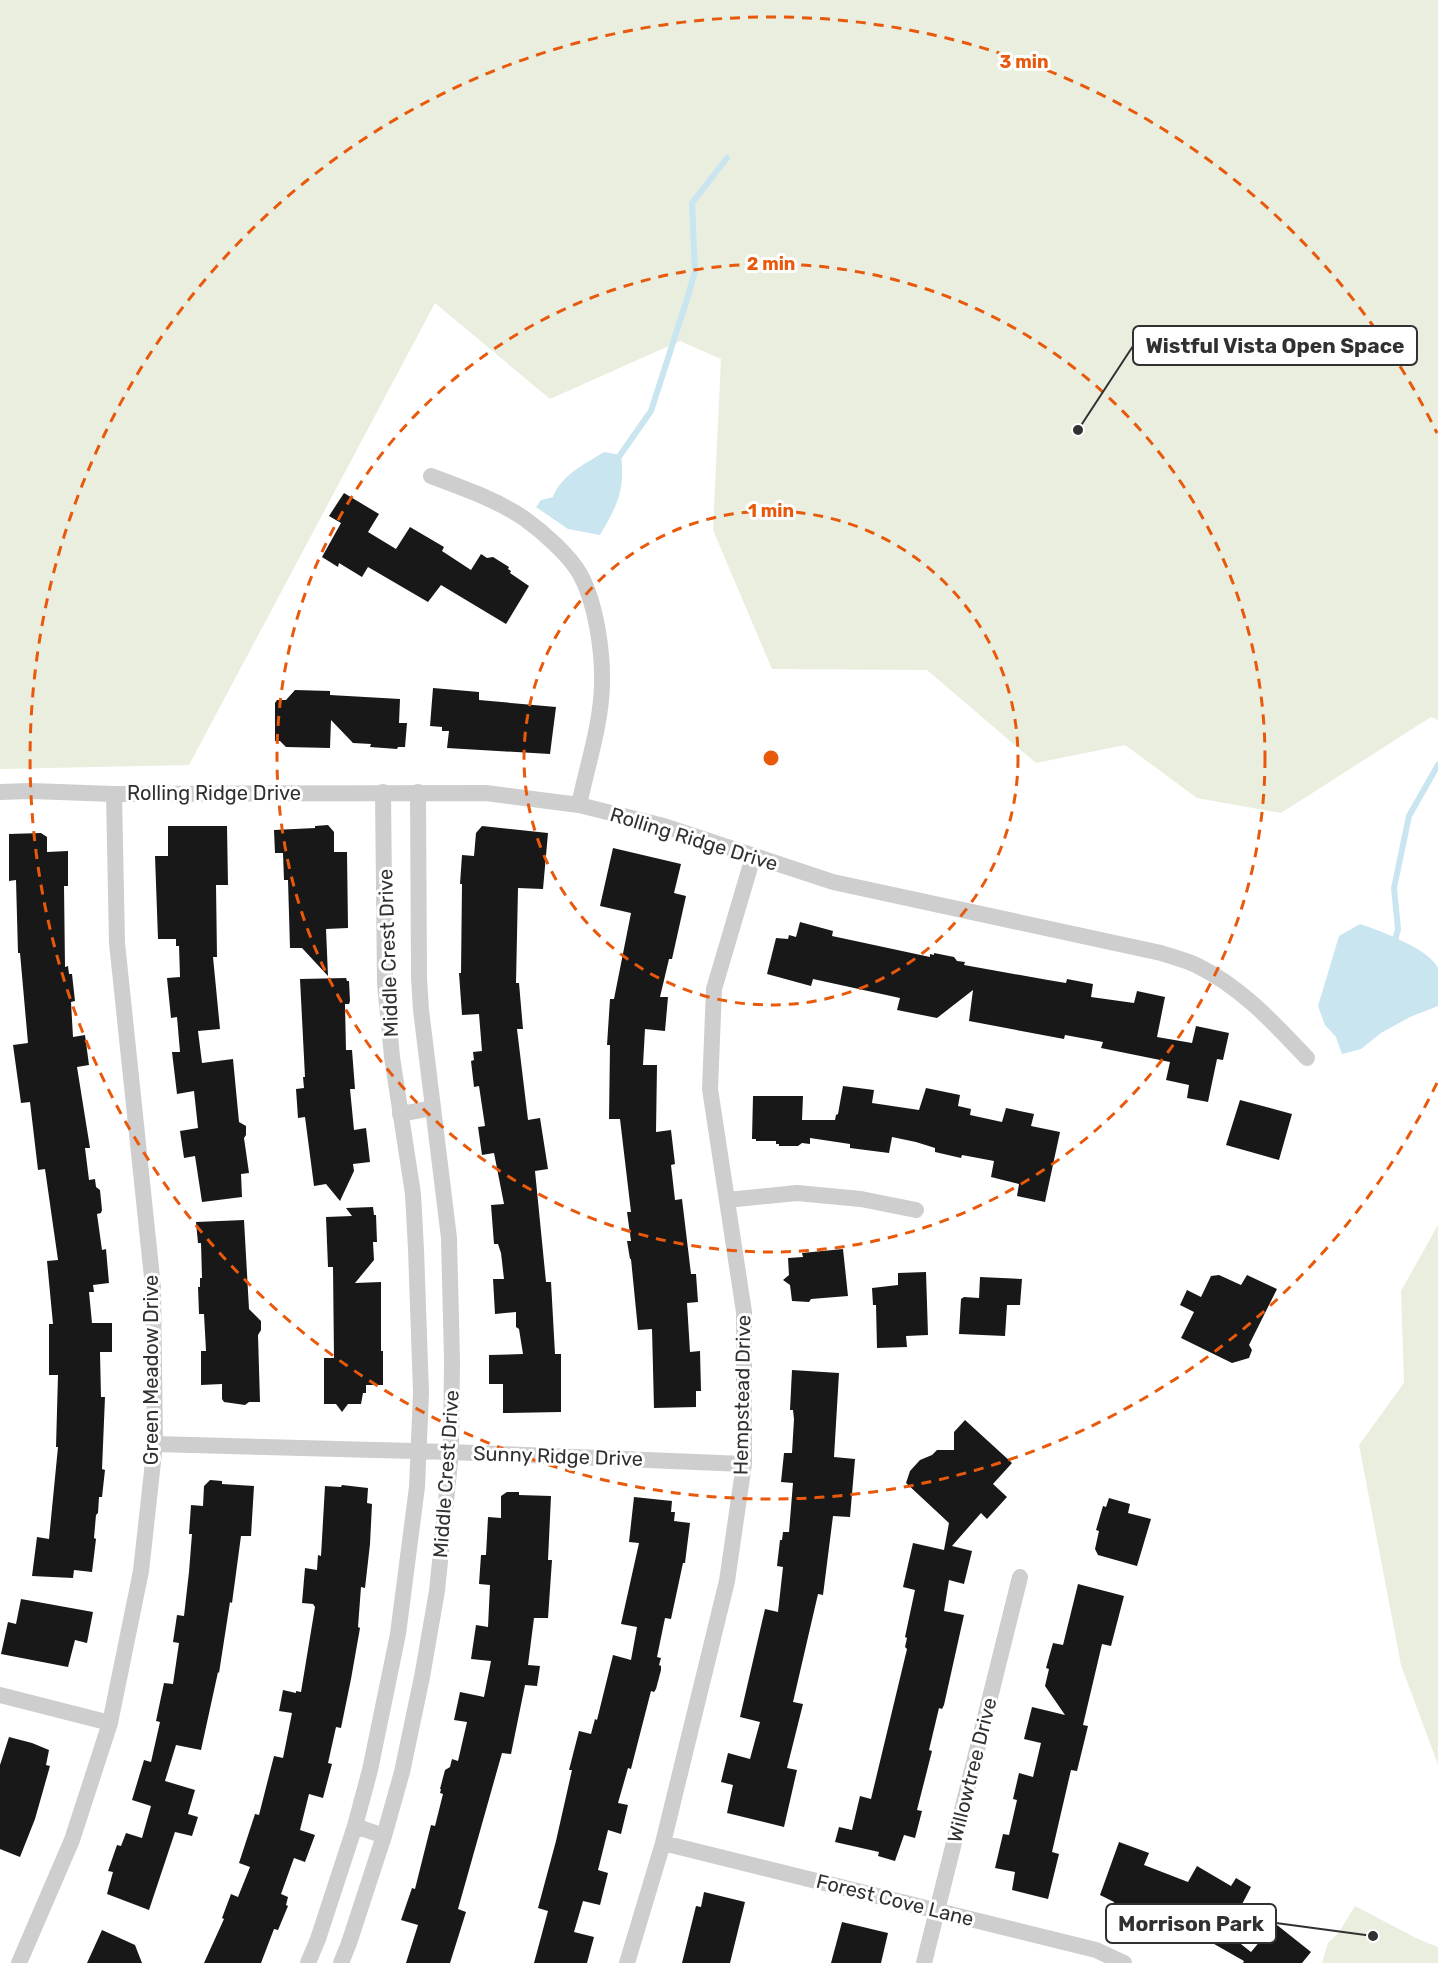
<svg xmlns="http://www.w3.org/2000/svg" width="1438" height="1963" viewBox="0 0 1438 1963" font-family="Rubik,sans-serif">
<rect width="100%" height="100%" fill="#fff"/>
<path fill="#e9eede" d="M0 0H1438V720L1431 717 1281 813 1197 798 1125 745 1036 763 927 670 772 669 713 530 721 359 680 341 550 399 435 303 189 765 0 769Z
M1438 1225V1765L1401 1665 1359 1445 1404 1383 1401 1291Z
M1355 1906 1418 1939 1438 1947V1963H1322L1328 1943 1339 1932Z"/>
<path fill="#c9e5ef" d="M604 452 621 455C625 491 618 504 600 535L568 529 536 507 541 500 553 497C561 475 585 464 604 452Z
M1360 924C1378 930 1430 949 1438 968 1438 976 1438 997 1438 1006L1410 1017 1381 1033 1361 1049 1342 1054 1336 1037 1325 1025 1318 1006 1339 936Z"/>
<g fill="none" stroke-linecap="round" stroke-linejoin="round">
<path stroke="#c9e5ef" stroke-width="6" d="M616 461 651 411 688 296 695 271 692 203 727 158
M1394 944 1398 929 1394 888 1409 816 1438 765"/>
</g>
<path fill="#181818" d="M344 493 379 514 368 532 396 549 410 527 444 547 442 551 471 570 481 554 487 558 493 557 509 567 508 569 511 571 510 573 529 586 506 624 441 585 428 602 368 567 362 577 339 563 338 567 322 557 341 523 329 516Z
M433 688 479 692V700L556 707 550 754 447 748 449 731H442V727L430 726Z
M295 690 330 691V695L400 699 399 723H407L405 747H398L397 749 370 747 371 744 353 743 331 720 330 748 286 747 280 741H275V703L277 700H286Z
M328 825 334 832V852H347L348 928 326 929 328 976 302 948H290L288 880H284L283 853H275L274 830 315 828V826Z
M168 826H227L228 885H216L217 957H213L220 1029 198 1031 202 1063 233 1059 239 1122 246 1126V1135L244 1138 249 1173 241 1174 242 1197 202 1202 195 1156 184 1158 180 1131 198 1128 194 1091 177 1094 172 1052H180L177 1017 171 1018 167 978 180 977 179 946H176V939H158L155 856H168Z
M482 826 548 833 543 889 518 888 516 983H519L523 1029H517L528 1120 540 1118 548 1169 535 1171 546 1282H551L555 1354H561V1412L503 1413V1384H489V1355L523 1354 519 1329 516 1327V1312L495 1314 493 1279H504L501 1253 498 1244H494L491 1205 504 1204 494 1153 482 1155 478 1127 485 1126 479 1086 474 1087 471 1061 474 1060 473 1052 482 1051 479 1014 462 1015 459 973H461L462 884H460L462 855 474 856 476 833Z
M41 833 47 837V852L68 851V886H64L65 967 68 966 69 974H72L75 1001 71 1002 73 1037 85 1035 89 1065 77 1067 90 1148H85L89 1180 95 1179 96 1187 100 1190 102 1210 101 1213 97 1214 102 1250 106 1249 109 1283 93 1285 94 1292H89L92 1323H112V1352H100L101 1397H105L102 1469 105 1470 102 1497H99L98 1513 96 1515 94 1538 96 1539 92 1572 74 1570 73 1578 32 1576 37 1537 49 1539 58 1447H56L58 1375H49V1324H53L47 1261 58 1260 45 1169 38 1170 30 1102 21 1103 13 1045 28 1043 20 953H18L16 880 9 881V834Z
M613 848 681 864 674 893 686 896 672 959H669L660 997H668L665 1031 645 1029 643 1065H657L656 1132 671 1130 675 1164 671 1165 675 1200 682 1199 691 1274H696L698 1302 687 1303 690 1352 700 1351 701 1391H696V1407L654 1408 652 1329 638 1330 631 1259H630L627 1241H631L627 1212H631L620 1119H609L610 1045H607L610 999H614L631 913 600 906Z
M800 922 833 931 832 936 930 957V954L934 955V953L954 957 957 961 965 962 964 965 1048 980 1066 983 1067 979 1093 984 1091 997 1134 1003 1137 991 1165 997 1157 1037 1192 1043 1196 1026 1229 1033 1223 1060 1217 1059 1208 1102 1187 1098 1189 1085 1166 1080 1170 1062 1101 1048 1103 1042 1065 1035 1064 1039 969 1021 973 990 937 1018 897 1010 900 998 813 979 811 986 767 974 776 938 788 939 789 935 796 937Z
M346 978 347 981H349L350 1001 349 1004H345L346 1050H352L355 1089H350L354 1130 366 1128 370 1162 353 1164 354 1171 340 1201 326 1184 314 1186 305 1117 298 1118 296 1089 304 1088 303 1077H305L300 979Z
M843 1086 874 1090 872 1103 919 1110 926 1088 960 1095 958 1106 971 1109 970 1115 1002 1122 1006 1108 1034 1114 1031 1126 1060 1132 1045 1202 1017 1196 1019 1184 991 1177 994 1161 962 1155 961 1158 935 1152V1148L916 1142 892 1137 889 1153 850 1148V1144L810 1138V1144L802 1143 798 1146H779V1144H776V1141H756V1139H752L753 1096H803L802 1120H835L836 1115 838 1114Z
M1240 1100 1292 1114 1279 1160 1226 1145Z
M373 1207 374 1215H376L377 1242H373L374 1260 355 1283 381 1282V1351H383V1385H366V1393H363L361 1404H348L342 1412 336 1404H324V1358H334L333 1267H328L326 1217 352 1216 346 1208Z
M244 1220 249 1309 261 1321V1330L258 1335 260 1402H249L245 1405 224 1402 222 1399V1384L201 1385V1351H206L204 1314H199L198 1287H200V1278H202L201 1243H198L196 1222Z
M843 1249 848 1296 811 1299 809 1302 792 1301 790 1285 783 1280 789 1275 788 1258 803 1257 802 1253Z
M926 1272 928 1335 906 1336 907 1347 877 1348 876 1305H873L872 1288 898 1285V1273Z
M1219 1275 1241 1285 1247 1275 1277 1289 1249 1345 1252 1350 1249 1358 1232 1363 1181 1338 1194 1312 1180 1305 1187 1290 1201 1297 1211 1276Z
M980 1277 1022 1279 1020 1305H1007L1005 1336 959 1334 961 1299 964 1297 979 1298Z
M792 1370 839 1373 834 1457 855 1459 850 1517 833 1516 823 1595 818 1594 793 1702 803 1704 787 1768 797 1770 784 1827 727 1813 733 1785 721 1782 728 1753 750 1759 760 1722 740 1717 765 1609 778 1612 783 1567 777 1566 780 1540H782L783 1532H789L793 1483 781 1482 784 1453H792L794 1419 793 1410H790Z
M965 1420 1012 1463 993 1484 1007 1497 987 1519 981 1513 952 1546 972 1551 964 1584 949 1580 944 1611 964 1615 944 1705 942 1709 939 1708 929 1750 932 1751 917 1810 922 1811 915 1838 904 1835 895 1861 878 1856 879 1852 835 1842 839 1827 852 1830 860 1796 871 1799 907 1649 905 1647 907 1638 905 1637 915 1590 903 1587 913 1543 944 1550 949 1523 906 1483 910 1471 920 1460 932 1455 937 1450H954V1432Z
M210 1480 222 1481V1484L254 1486 251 1536H241L232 1603 230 1602 219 1673 218 1672 201 1750 176 1745 165 1781 195 1790 188 1814 198 1817 192 1836 175 1832 149 1910 107 1894 113 1872 108 1871 117 1845 121 1846 126 1833 142 1838 151 1806 132 1800 144 1760 151 1762 160 1722 156 1721 164 1683 173 1684 179 1643 173 1642 177 1615 184 1616 189 1572 192 1534H189L191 1505 203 1506 204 1486Z
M342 1485 368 1488 367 1503 372 1504 370 1544 365 1588 361 1587 358 1627 360 1628 351 1679 341 1728 336 1727 328 1763 332 1764 323 1798 309 1794 300 1830 315 1835 305 1862 294 1858 281 1894 288 1897 286 1905 288 1906 278 1930 274 1929 261 1963H204L224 1919 222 1918 231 1894 238 1897 250 1867 239 1863 255 1814 259 1815 274 1756 283 1758 292 1713 279 1711 283 1690 296 1693V1691L301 1692 315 1607 313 1604 302 1603 305 1568 317 1570 318 1555 321 1556 325 1486 341 1487Z
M507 1492H519V1495L551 1496 548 1560H552L548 1618H534L528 1665 540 1666 537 1686 525 1685 511 1754 502 1753 458 1909 466 1912 450 1963H406L418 1925 401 1920 412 1888 415 1889 431 1825 435 1826 443 1794 440 1793 441 1789H440L445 1770 450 1767 452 1759 458 1761 467 1722 454 1720 460 1692 484 1697 491 1661 471 1659 476 1625 488 1627 490 1585 479 1584 481 1555H486L488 1517 501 1518V1496Z
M634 1497 672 1501 671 1512H675L674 1521 690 1523 685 1563H683L671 1619 665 1618 657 1657 661 1658 659 1665 661 1666V1670L656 1689 654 1692 651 1691 631 1769 628 1768 618 1803 628 1805 621 1834 608 1830 598 1870 608 1873 600 1905 583 1901 574 1932 594 1937 587 1963H534L548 1911 538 1908 556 1841 572 1770H569L579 1731 591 1734 595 1719 597 1720 613 1655 631 1660 637 1627 621 1624 639 1543 629 1542Z
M1109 1498 1130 1504 1128 1513 1151 1519 1137 1566 1098 1555 1095 1549 1099 1531 1096 1530 1103 1506 1106 1507Z
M1078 1584 1124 1596 1111 1646 1102 1644 1083 1725 1088 1726 1077 1771 1071 1770 1052 1852 1059 1854 1048 1899 1012 1890 1015 1872 995 1868 1003 1834 1009 1835 1017 1800 1013 1799 1019 1773 1033 1777 1041 1743 1024 1739 1032 1707 1065 1715 1045 1686 1049 1669 1046 1668 1053 1643 1063 1645Z
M21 1599 93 1612 87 1643 75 1640 68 1667 1 1654 8 1622 16 1624Z
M9 1737 32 1743 49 1750 46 1765 50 1766 35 1819 20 1857 0 1849V1765Z
M1119 1842 1149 1853 1144 1865 1188 1882 1197 1866 1231 1886 1236 1878 1251 1887 1227 1933 1251 1952 1266 1934 1268 1936 1277 1925 1311 1952 1302 1963H1243L1244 1961 1193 1932 1187 1943 1161 1928 1164 1923 1113 1905 1114 1902 1100 1895Z
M704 1892 745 1902 730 1963H682L696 1906 701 1907Z
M842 1922 888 1933 881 1963H831Z
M102 1930 135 1945 142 1963H87Z"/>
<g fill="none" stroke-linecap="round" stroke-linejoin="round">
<path stroke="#cecece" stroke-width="16" d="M431 476C462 488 498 500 525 519 543 532 569 555 580 574 596 603 603 652 602 685 601 725 587 766 579 805
M0 792 31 791 114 794 486 793 579 805 664 826 833 882 1161 953C1173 957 1185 960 1196 965 1241 987 1273 1022 1307 1058
M400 1114 433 1108
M727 1200 797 1193 861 1199 916 1210
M155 1444 451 1452 744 1464
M0 1695 110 1723
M355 1826 384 1836
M663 1843 1096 1950 1124 1963
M19 1963 72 1840 110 1723 141 1571 155 1444 153 1287 117 943 114 794
M308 1963 318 1939 355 1826 370 1770 398 1634 417 1487 421 1393 416 1249 413 1194 392 1057 385 983 383 792
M341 1963 349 1943 384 1836 402 1772 422 1677 437 1591 451 1452 452 1360 449 1238 421 1010 419 978 418 792
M627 1963 663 1843 727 1581 744 1464V1312L710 1089 714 989 753 857
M924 1963 1020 1577"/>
</g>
<g fill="none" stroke="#e8590c" stroke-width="3" stroke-dasharray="10 8">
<circle cx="771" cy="758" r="247"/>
<circle cx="771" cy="758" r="494"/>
<path d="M1437 1083A741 741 0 1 1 1437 433"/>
</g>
<g text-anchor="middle" stroke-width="6" stroke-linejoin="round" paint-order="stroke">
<g font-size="20" fill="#313131" stroke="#fff">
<text x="214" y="800">Rolling Ridge Drive</text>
<text transform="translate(694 839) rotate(17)" y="7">Rolling Ridge Drive</text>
<text transform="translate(388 953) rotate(-92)" y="7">Middle Crest Drive</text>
<text transform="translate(151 1370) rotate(-90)" y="7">Green Meadow Drive</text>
<text transform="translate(742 1395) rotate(-89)" y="7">Hempstead Drive</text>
<text transform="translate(558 1456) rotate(2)" y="7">Sunny Ridge Drive</text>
<text transform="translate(446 1474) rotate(-86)" y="7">Middle Crest Drive</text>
<text transform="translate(972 1770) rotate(-76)" y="7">Willowtree Drive</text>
<text transform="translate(895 1900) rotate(14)" y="7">Forest Cove Lane</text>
</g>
</g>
<circle cx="771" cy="758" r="9" fill="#e8590c" stroke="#fff" stroke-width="3"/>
<g font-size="18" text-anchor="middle" font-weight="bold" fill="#e8590c" stroke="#fff" stroke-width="6" stroke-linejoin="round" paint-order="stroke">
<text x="1024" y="68">3 min</text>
<text x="771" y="270">2 min</text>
<text x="771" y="517">1 min</text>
</g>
<path fill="none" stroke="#313131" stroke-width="2" d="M1078 430L1133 346M1373 1936L1276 1923"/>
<g fill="#313131" stroke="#fff" stroke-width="2">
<circle cx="1078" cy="430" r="6"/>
<circle cx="1373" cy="1936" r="6"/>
</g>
<g fill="#fff" stroke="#313131" stroke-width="2">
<rect x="1133" y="326" width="284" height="39" rx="6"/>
<rect x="1106" y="1904" width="170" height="39" rx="6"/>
</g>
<g font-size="21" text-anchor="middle" font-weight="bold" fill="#313131">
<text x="1275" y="353">Wistful Vista Open Space</text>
<text x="1191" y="1931">Morrison Park</text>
</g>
</svg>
